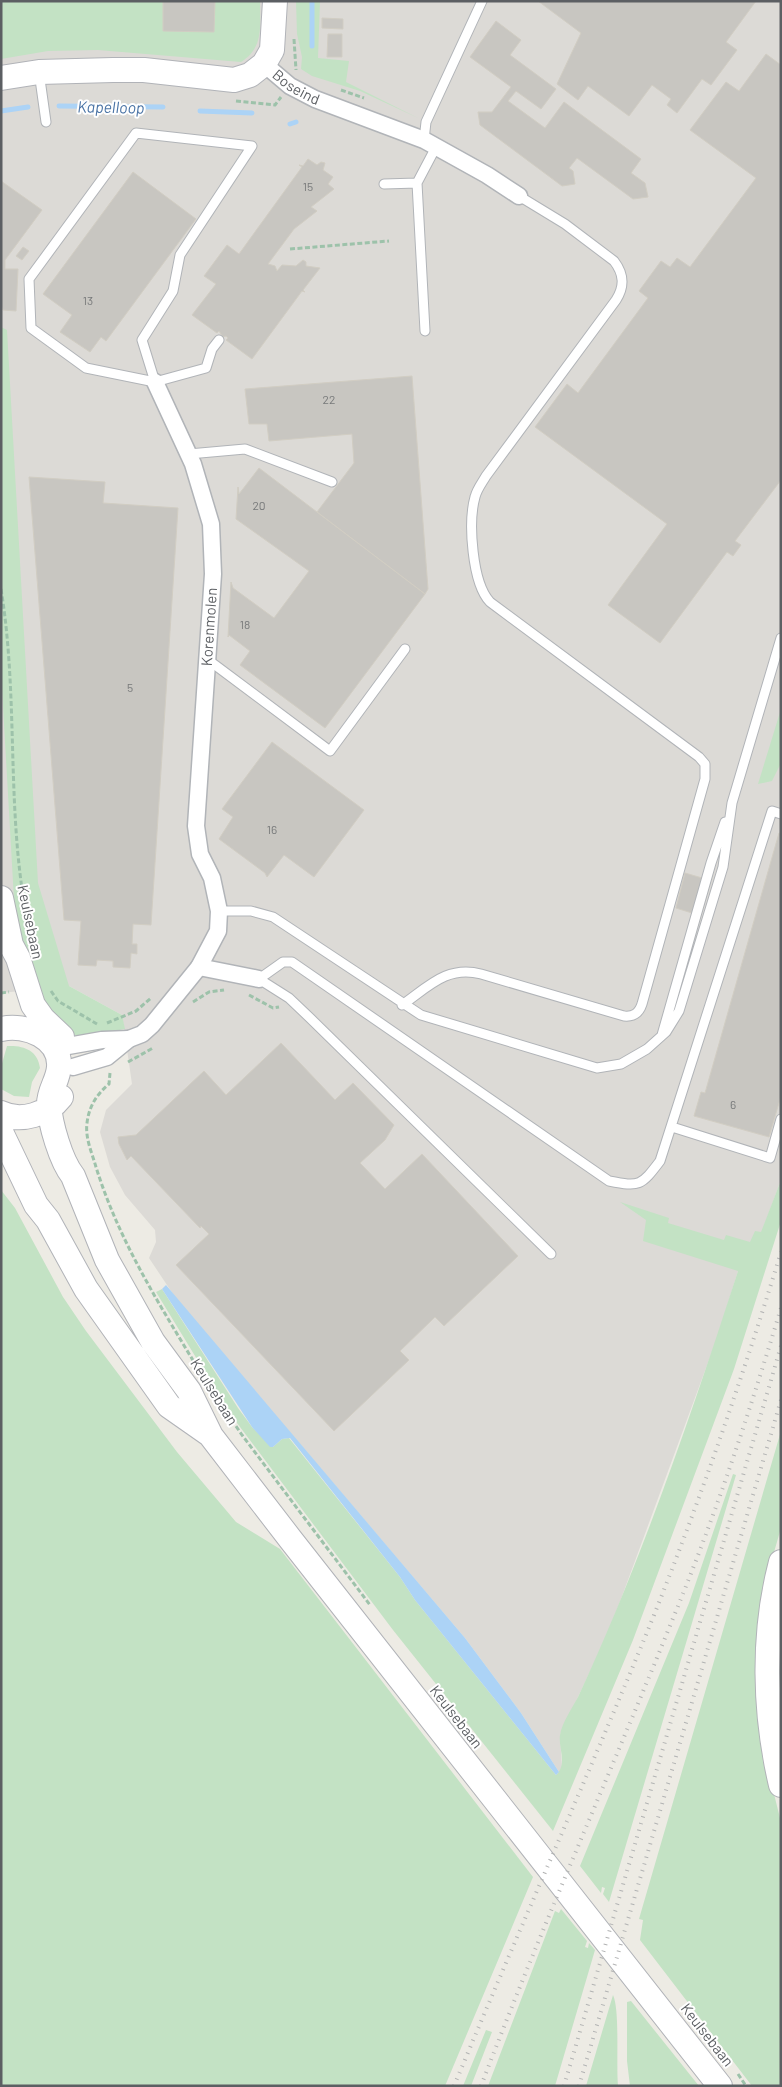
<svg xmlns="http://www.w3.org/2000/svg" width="782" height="2087" viewBox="0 0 782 2087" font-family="Barlow,sans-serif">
<rect width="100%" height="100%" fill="#edebe4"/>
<path fill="#dcdad6" d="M1 1H781V1180L758 1242 738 1271 717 1338 621 1599 604 1642 560 1735 562 1767 559 1772 521 1713 465 1638 175 1297 149 1258 156 1242 155 1230 125 1195 110 1167 100 1132 106 1110 132 1084 122 1015 69 986 1 993Z"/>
<path fill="#c3e2c4" d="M1 1H260C260 26 264 48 241 62L98 50 48 51 1 59Z
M296 1H320L318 58 349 61 346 82 418 118 360 91 312 76 301 69 302 57 297 34Z
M1 327 7 330 38 883 69 986 122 1015 125 1029 88 1036 73 1035 37 1000 15 917 1 671Z
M781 709V763L772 781 758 784Z
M7 1046C23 1045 38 1050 40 1068L32 1082 29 1097 14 1096 1 1089V1067Z
M781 1180V1221L734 1369 633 1640 553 1831 393 1630 231 1415 156 1292 162 1289 238 1408 252 1427 273 1447 282 1439 289 1438 400 1577 415 1600 556 1775C568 1764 558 1748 560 1735 562 1723 572 1708 578 1697 641 1562 692 1413 738 1271L643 1241 646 1220 620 1202 669 1218 668 1223 724 1240 726 1235 750 1242 755 1231 761 1232Z
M1 1190 15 1208 63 1297 86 1331 177 1452 236 1522 280 1549 533 1877 445 2086H1Z
M781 1431V1528L770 1566 768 1770 781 1822V2086H752L640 1940 643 1920 639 1919Z
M733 1474 736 1475 609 1902 603 1894 605 1888 602 1887 601 1893 580 1866 689 1603Z
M561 1909 587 1941 585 1947 588 1948 589 1943 595 1950 555 2086H488L555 1911 559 1913Z
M613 1995C620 2010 616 2064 618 2086H586Z
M631 2001 699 2086H630L627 2061V2002Z
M486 2030 492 2032 471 2086H463Z"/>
<path fill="#acd3f6" d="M166 1285 465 1638 521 1713 559 1772 556 1775 415 1600 400 1577 290 1438 282 1439 273 1447H270L252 1427 162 1289Z"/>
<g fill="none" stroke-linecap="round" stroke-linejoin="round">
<path stroke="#acd3f6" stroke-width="5" d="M312 1V46
M59 106 163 107
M1 111 28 107
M200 111 252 113
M290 124 296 122"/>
</g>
<path fill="#c8c6c1" stroke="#d1cdc3" d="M163 1H215L214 32 163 31Z
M538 1H756L726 42 737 50 711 85 702 79 677 113 667 105 671 99 652 85 629 116 588 86 578 100 557 84 581 33Z
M322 18 343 19V29L322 28Z
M496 21 521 40 510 55 556 89 541 109 516 91 508 101 545 128 564 102 641 159 631 173 645 183 648 197 633 199 577 158 569 168 573 171 575 184 562 186 480 125 478 112H492L511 87 470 57Z
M328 34H342V57H327Z
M766 54 781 65V480L735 541 741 545 733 556 727 552 660 643 608 605 667 524 535 427 567 384 578 393 648 298 639 291 661 261 670 267 677 258 690 267 756 178 690 130 726 82 739 91Z
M308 159 317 165 321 162 325 163 323 170 333 177 328 184 334 189 311 207 317 211 294 229 268 264 275 266 277 271 282 265 296 266 303 260 306 262V266L320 268 303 290 305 292 302 291 252 359 226 340 228 338 226 336 223 337 219 331 217 333 192 315 216 284 204 276 227 245 239 254 302 167 299 165 303 166Z
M133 172 196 219 106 341 101 337 90 352 60 332 72 315 43 294Z
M1 181 42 210 5 260V269H18L16 311 3 310 1 305Z
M23 247 29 251 22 260 16 256Z
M412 376 428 589 425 594 317 512 354 463 352 434 269 441 267 424H249L245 389Z
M259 468 425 594 325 728 240 665 250 651 229 635 228 637 231 582 233 588 274 618 309 571 236 519 238 487 239 494Z
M29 477 105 482 103 503 178 508 151 925 133 924 132 944H137V954L131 953 130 968 113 967V961L97 960 96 966 78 965 81 921 64 920Z
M272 742 364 810 314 877 284 855 267 877 265 873 219 839 233 817 222 809Z
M779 833H781V1096L769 1137 694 1116 701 1092 705 1093Z
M685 873 702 878 692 913 676 908Z
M281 1043 335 1100 353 1083 394 1125 385 1140 360 1163 385 1189 422 1154 518 1256 444 1326 435 1317 400 1351 409 1360 334 1431 176 1265 209 1234 201 1226 200 1228 131 1156 127 1160 119 1144 118 1137 136 1135 204 1071 226 1095Z"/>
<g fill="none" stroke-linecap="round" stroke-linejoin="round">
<g stroke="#b1b4b8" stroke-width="11">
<path id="lane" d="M39 72 46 122
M424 140 426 122 482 1
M384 184 417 183
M425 331 417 183 436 147
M155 382 142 340 173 291 180 255 252 146 136 133 29 279 31 328 86 368 155 382 206 368 212 349 219 340
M189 454 245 449 332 482
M207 659 330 751 405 649
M219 911H251L273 917 421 1015 597 1068 621 1064 647 1049 666 1032 679 1011 723 867 732 803 781 638
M402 1005C428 987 447 965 481 974L624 1016C634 1017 639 1013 642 1004L705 779V764L699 757 490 602C472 583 468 522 475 497 477 489 482 483 486 476L616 300C625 286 624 274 614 261L565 224 519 196
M662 1035 711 863 725 822
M672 1127 770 1158 781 1119
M551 1254 310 1018 289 998 259 979 283 962H292L609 1181C640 1187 641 1186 660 1161L772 811 781 814"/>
</g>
<g stroke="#b1b4b8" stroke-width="19">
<g id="street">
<path id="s1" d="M264 64 290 86 315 99 424 140 487 175 519 196"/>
<path d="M199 967 259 979"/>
<path d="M68 1046 102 1040 129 1039"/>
<path id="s2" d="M73 1067 107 1057 129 1039 142 1034 152 1025 199 967 218 931 219 911 212 878 200 854 196 826 213 574 211 524 193 464 155 382"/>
</g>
</g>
<g stroke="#b1b3b8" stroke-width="26">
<path id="secondary" d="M1 78 39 72 113 70H144L234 80 250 75 264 64 272 50 275 1
M1 898 11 945 18 958 33 1005 43 1019 62 1037
M1 1029C26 1023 61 1038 59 1067 58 1081 49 1090 49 1104 50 1124 61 1161 73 1176L107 1260 153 1342 189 1391 211 1436 291 1540 720 2086
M1 1113C21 1123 48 1114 61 1097
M1 1132 36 1205 48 1220 86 1289 169 1406 209 1434
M781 1562C762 1634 764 1713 781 1785"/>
</g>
<path stroke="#9dc2aa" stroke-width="3" stroke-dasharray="5 2.5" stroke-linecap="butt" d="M294 39 296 70
M341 90 364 98
M236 101 275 105 281 97
M290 249 389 241
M1 589C18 693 7 798 24 902
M51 991 58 1001 97 1024
M1 993 9 992
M249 995 273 1008 279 1007
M193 1002 209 992 224 990
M107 1023 136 1011 151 998
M128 1062 153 1048
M110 1073 109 1084C97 1094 89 1106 87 1123 85 1138 92 1153 96 1167 118 1238 156 1299 194 1362
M215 1395 242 1435 370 1605
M738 2074 746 2086"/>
<use href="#lane" stroke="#fff" stroke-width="9"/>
<use href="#street" stroke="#fff" stroke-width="16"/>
<use href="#secondary" stroke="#fff" stroke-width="24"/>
<path stroke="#b2b3b3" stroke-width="4" stroke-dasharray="1 6" stroke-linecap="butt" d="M454 2086C515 1939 580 1794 641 1647 694 1518 740 1386 781 1252
M481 2086C543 1923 615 1763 680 1601 719 1505 751 1407 781 1308
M564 2086 781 1346
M579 2086 781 1400"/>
</g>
<g text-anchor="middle" stroke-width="4" stroke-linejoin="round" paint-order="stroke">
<g font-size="12" fill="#77797a">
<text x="308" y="191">15</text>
<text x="88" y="305">13</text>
<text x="329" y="404">22</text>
<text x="259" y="510">20</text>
<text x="245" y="629">18</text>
<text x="130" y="692">5</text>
<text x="272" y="834">16</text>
<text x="733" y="1109">6</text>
</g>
<g font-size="15" fill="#5c5f63" stroke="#fff">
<text dy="5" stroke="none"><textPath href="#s1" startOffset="40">Boseind</textPath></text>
<text dy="5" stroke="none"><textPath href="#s2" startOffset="515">Korenmolen</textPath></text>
<text transform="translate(30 922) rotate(78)" y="5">Keulsebaan</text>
<text transform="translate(214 1392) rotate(58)" y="5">Keulsebaan</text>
<text transform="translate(456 1717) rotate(52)" y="5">Keulsebaan</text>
<text transform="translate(707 2035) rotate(52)" y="5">Keulsebaan</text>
</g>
<g font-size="16" font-style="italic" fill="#4b74a6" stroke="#fff">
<text transform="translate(111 107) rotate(1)" y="6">Kapelloop</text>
</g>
</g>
<rect width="782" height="2087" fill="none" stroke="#5c5f63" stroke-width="5"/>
</svg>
